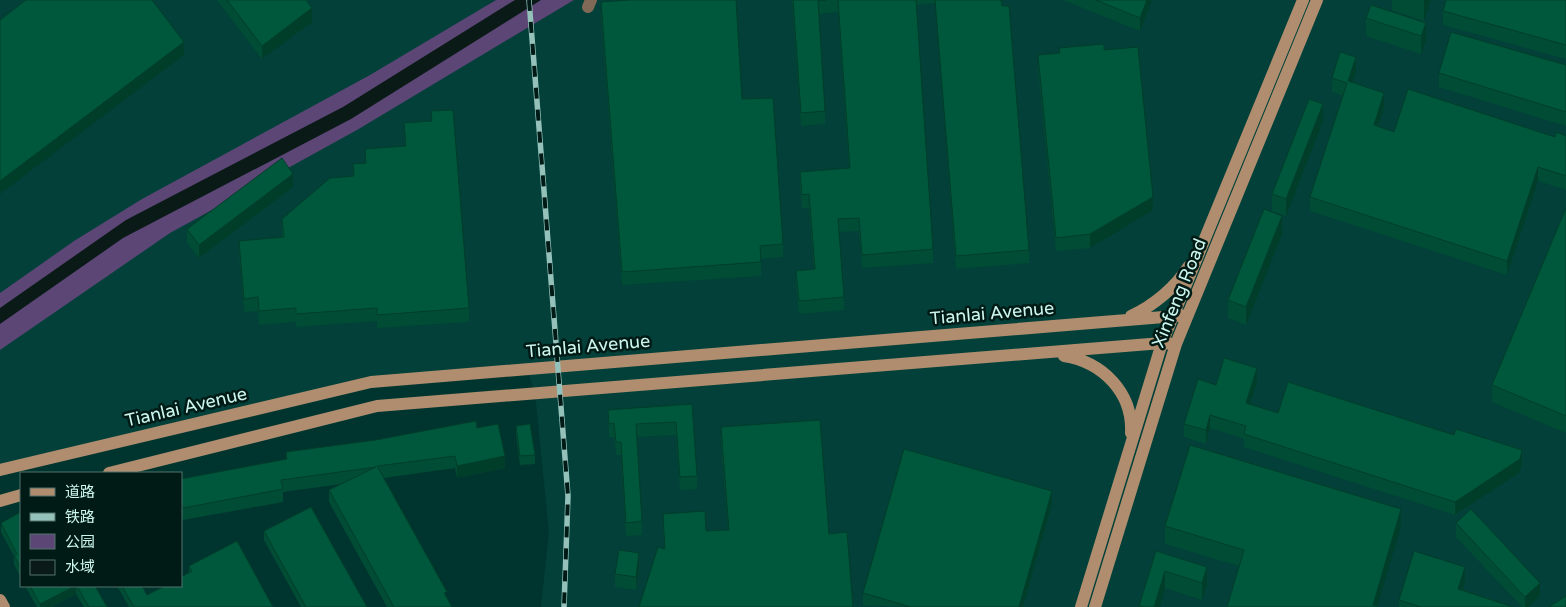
<svg xmlns="http://www.w3.org/2000/svg" width="1566" height="607" viewBox="0 0 1566 607" font-family="'Varela Round','Noto Sans SC',sans-serif">
<rect width="100%" height="100%" fill="#00352f"/>
<path fill="#024039" d="M0 0H496L486 6 492 49 574 0H1566V607H541L549 532 535 393 527 369 371 382 0 470Z"/>
<path fill="#5b4676" d="M496 0H574L357 130 170 233 0 350V293L74 241 142 199 370 75Z"/>
<path fill="#0a1a17" d="M515 0H541L351 119 123 238 0 324V308L126 220 343 107Z"/>
<g fill="none" stroke-linecap="round" stroke-linejoin="round">
<path stroke="#806a57" stroke-width="12" d="M588 7 591 0"/>
<path stroke="#af8d6e" stroke-width="12" d="M1131 316C1153 306 1176 287 1189 266
M1064 356C1103 362 1133 393 1131 433
M0 470 371 382 1188 315
M109 473 377 406 1162 343 1176 344
M0 501 21 495
M0 600 4 607
M1081 607 1162 343 1303 0
M1095 607 1176 344 1317 0"/>
<g stroke="#94c1ba" stroke-width="5.5">
<path id="rail" d="M529 0 568 496 564 607"/>
</g>
<use href="#rail" stroke="#001a16" stroke-width="4" stroke-dasharray="11" stroke-linecap="butt"/>
</g>
<path fill="#004c34" d="M217 0H306L312 22 262 59Z
M792 0H1001L1029 250V263L956 269 935 3 916 5 933 249V263L862 268 859 231 839 232 844 297V310L799 314 796 284V271L814 269 809 208H802L800 186V172L849 168 838 12 819 14 825 111V124L801 126Z
M1063 0H1152L1140 31Z
M1392 0H1431L1424 21 1392 10Z
M1566 0V59L1443 25V11Z
M601 2 742 99 783 244V257L761 259V276L622 285 601 15Z
M1366 18 1426 23V40L1421 54 1366 36Z
M1059 48 1104 50 1153 210 1090 248 1056 251 1038 68V55L1059 53Z
M1566 65V126L1439 87V73Z
M1356 71 1352 83 1384 107 1378 127 1394 132 1555 137 1566 136V190L1538 181 1507 275 1310 211V197L1343 96 1332 92V78Z
M431 111 469 308V322L377 328V321L296 327V322L259 325 258 311 244 312 239 254V241L282 237V219L353 176V164H365V149L405 146 404 123 431 121Z
M1323 121 1286 216 1272 211V194Z
M293 187 199 258 187 243V229Z
M1566 208V433L1492 402V385Z
M1282 234 1246 325 1228 318V300Z
M1257 382 1250 404 1278 413 1522 463 1520 472 1455 515 1244 447V439L1210 428 1206 444 1184 437V424L1216 385Z
M692 404 697 476V489L680 490 676 435 636 437 642 521V535L626 536 621 455H616L614 437H609L608 410Z
M516 426 535 455V464L520 465 516 435Z
M721 427 829 534 664 549 663 514 706 531 728 530 721 443Z
M477 428 505 468 457 478 455 468 383 478 452 607H387L329 502V490L341 484 283 492V502L183 520 181 513V479L286 460V452Z
M1052 504 1023 607 863 606V593Z
M21 512V578L14 564V556L1 532V523Z
M1456 523 1540 596 1528 607H1522L1456 537Z
M1165 526H1401L1239 566 1165 544Z
M264 531 367 607H301L264 540Z
M1156 551 1207 584 1202 600 1165 588 1160 607H1139Z
M189 566 273 607H129L117 586H142L147 595 189 573Z
M639 567 636 590 615 587V574Z
M1465 582 1463 590 1513 607H1399V600Z
M25 586H95L107 607H84L76 594 52 607H37Z"/>
<path fill="#003e2a" d="M1147 0H1152L1140 31V18Z
M1424 0H1431L1424 21Z
M312 8V22L262 59V46Z
M1426 23V40L1421 54V36Z
M184 42V55L0 194V181Z
M1356 57V71L1348 95V81Z
M1384 93V107L1374 139V125Z
M1323 104V121L1286 216V199Z
M1538 167V181L1507 275V261Z
M293 174V187L199 258V245Z
M1153 197V210L1090 248V234Z
M1282 216V234L1246 325V307Z
M1257 368V382L1246 416V403Z
M1210 415V428L1206 444V430Z
M1522 450V463L1520 472 1455 515V502Z
M505 456V468L457 478V466Z
M1052 491V504L1023 607H1019Z
M1401 509V526L1377 607H1373V605Z
M639 553V567L636 590V577Z
M1207 567V584L1202 600V583Z
M1465 567V582L1458 604V589Z
M1165 571V588L1160 607H1154Z
M1540 583V596L1528 607H1525V597Z
M75 586H76V594L52 607H40V604Z"/>
<path fill="#00583c" stroke="#003e2a" d="M26 0H152L184 42 0 181V20Z
M227 0H306L312 8 262 46Z
M629 0H736L742 99 773 98 783 244 760 246 761 262 622 272 601 2Z
M793 0H826L818 1 825 111 801 113Z
M838 0H916L933 249 862 255 859 218 838 219 844 297 799 301 796 271 815 269 809 194 802 195 800 172 850 168Z
M935 0H1001L1002 6H1009L1029 250 956 256Z
M1096 0H1147L1140 18Z
M1446 0H1566V45L1443 11Z
M1371 5 1426 23 1421 36 1366 18Z
M1451 32 1566 65V112L1439 73Z
M1104 44V50L1138 47 1153 197 1090 234 1056 238 1038 55 1060 53 1059 48Z
M1340 52 1356 57 1348 81 1384 93 1374 125 1394 132 1408 89 1555 137 1556 132 1566 136V176L1538 167 1507 261 1310 197 1347 83 1332 78Z
M1309 99 1323 104 1286 199 1272 194Z
M453 110 469 308 377 315V308L296 314V308L259 311 258 297 244 299 239 241 284 237 282 219 330 178 354 176 353 164 366 163 365 149 406 146 404 123 432 121 431 111Z
M282 158 293 174 199 245 187 229Z
M1566 208V416L1492 385Z
M1264 209 1282 216 1246 307 1228 300Z
M1224 358 1257 368 1246 403 1278 413 1288 382 1454 435 1456 429 1522 450 1520 459 1455 502 1244 434 1246 426 1210 415 1206 430 1184 424 1198 379 1216 385Z
M692 404 697 476 680 477 676 422 636 424 642 521 626 523 621 442H616L614 423 609 424 608 410Z
M820 420 829 534 847 532 853 607H639L658 547 665 549 663 514 705 511 706 531 729 530 721 427Z
M476 421 477 428 498 424 505 456 457 466 455 456 377 466 447 592 444 593 452 607H394L329 490 376 467 281 480 283 489 183 508 181 501V479L287 459 286 452 376 440Z
M530 424 535 455 520 456 516 426Z
M1190 445 1401 509 1373 605 1377 606V607H1227L1244 550 1165 526Z
M904 449 1052 491 1019 607H911L863 593Z
M311 507 367 607H306L264 531Z
M1471 509 1540 583 1525 597 1456 523Z
M21 512V569L14 555 17 554 1 523Z
M237 541 273 607H134L122 586H142L147 595 165 586H181V577L192 571 189 566Z
M619 550 639 553 636 577 615 574Z
M1156 551 1207 567 1202 583 1165 571 1154 607H1144L1139 606Z
M1414 551 1465 567 1458 589 1513 607H1421L1399 600Z
M30 586H75L40 604Z
M77 586H95L107 607H89Z
M1566 596V607H1549Z"/>
<g text-anchor="middle" stroke-width="5" stroke-linejoin="round" paint-order="stroke">
<g font-size="18" fill="#ccf6ee" stroke="#001a16">
<text transform="translate(1179 293) rotate(-68)" y="6">Xinfeng Road</text>
<text transform="translate(992 313) rotate(-5)" y="6">Tianlai Avenue</text>
<text transform="translate(588 346) rotate(-5)" y="6">Tianlai Avenue</text>
<text transform="translate(186 407) rotate(-13)" y="6">Tianlai Avenue</text>
</g>
</g>
<rect x="20" y="472" width="162" height="115" fill="#001a16" stroke="#52726c"/>
<rect x="30" y="488" width="25" height="8" fill="#af8d6e" stroke="#52726c"/>
<text x="65" y="497" font-size="15" fill="#ccf6ee">道路</text>
<rect x="30" y="513" width="25" height="8" fill="#94c1ba" stroke="#52726c"/>
<text x="65" y="522" font-size="15" fill="#ccf6ee">铁路</text>
<rect x="30" y="534" width="25" height="15" fill="#5b4676" stroke="#52726c"/>
<text x="65" y="547" font-size="15" fill="#ccf6ee">公园</text>
<rect x="30" y="560" width="25" height="15" fill="#0a1a17" stroke="#52726c"/>
<text x="65" y="572" font-size="15" fill="#ccf6ee">水域</text>
</svg>
